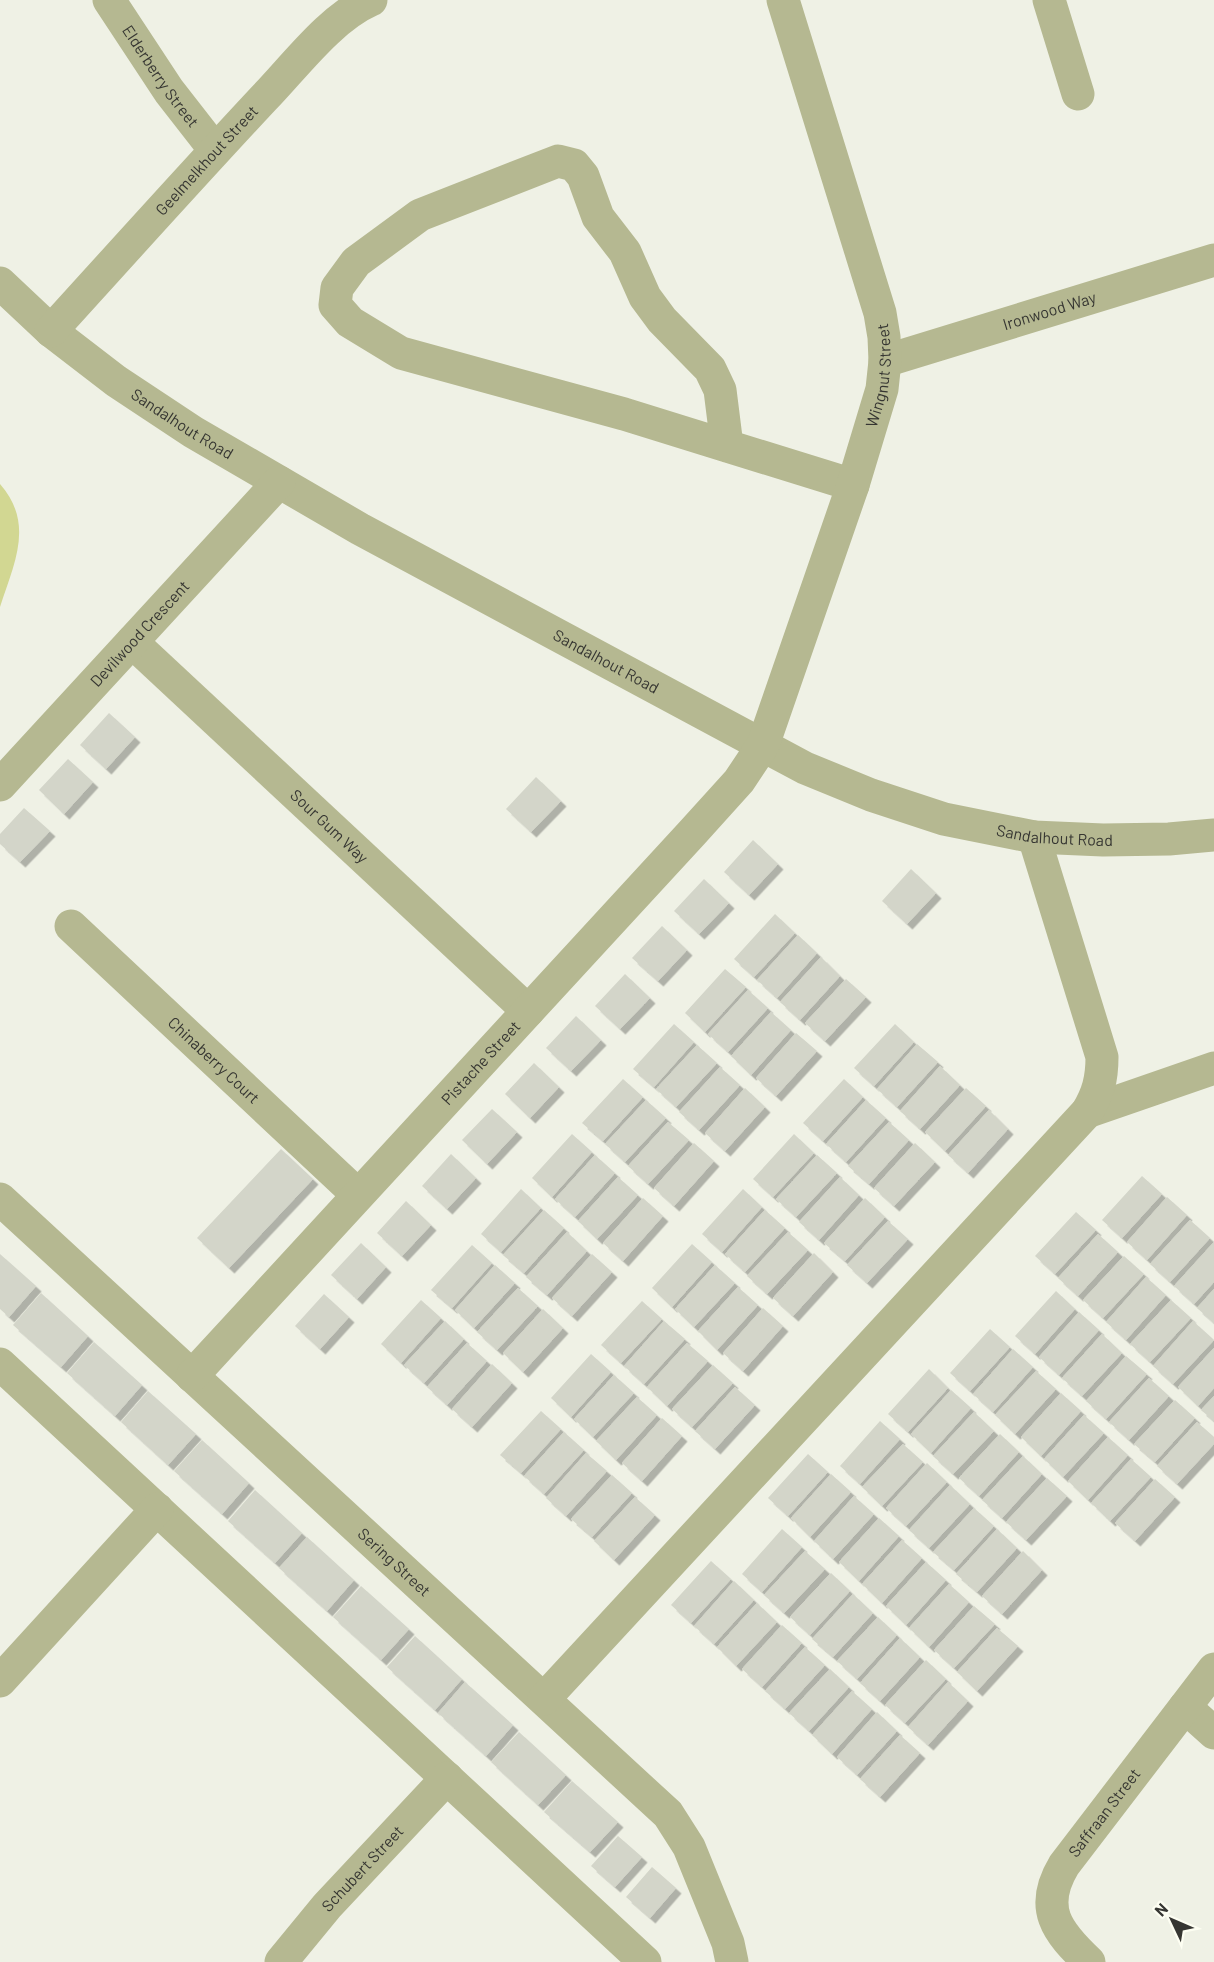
<svg xmlns="http://www.w3.org/2000/svg" width="1214" height="1962" viewBox="0 0 1214 1962" font-family="Barlow,sans-serif">
<defs>
<filter id="shadow"><feDropShadow dx="5.5" dy="5.5" stdDeviation="0" flood-color="#0004"/></filter>
</defs>
<rect width="100%" height="100%" fill="#eff1e5"/>
<path fill="#d2d792" d="M0 484C35 524 14 563 0 607Z"/>
<path fill="#d3d5c9" filter="url(#shadow)" d="M109 713 135 737 106 769 80 745Z
M68 759 93 782 64 814 39 790Z
M536 777 561 801 531 832 506 809Z
M24 808 50 831 20 862 0 844V834Z
M753 840 778 864 749 895 724 872Z
M911 869 936 893 907 924 882 901Z
M704 879 729 903 699 934 674 911Z
M775 914 795 933 754 977 734 959Z
M662 926 687 950 658 981 632 958Z
M798 935 817 953 777 998 757 980Z
M821 957 840 976 800 1020 780 1002Z
M725 969 746 987 705 1032 685 1013Z
M625 974 650 998 620 1029 595 1006Z
M846 979 866 997 825 1041 805 1023Z
M748 990 768 1008 728 1052 708 1034Z
M771 1012 791 1030 751 1075 731 1056Z
M576 1016 601 1040 571 1071 546 1048Z
M674 1024 694 1042 654 1087 633 1069Z
M895 1024 914 1042 874 1086 854 1068Z
M796 1033 817 1051 776 1096 756 1078Z
M917 1044 938 1062 897 1107 877 1089Z
M697 1045 717 1063 676 1107 656 1089Z
M534 1063 559 1087 530 1118 505 1094Z
M940 1066 960 1085 920 1129 900 1111Z
M720 1067 740 1085 699 1130 679 1112Z
M623 1079 643 1097 603 1141 582 1123Z
M844 1079 863 1097 823 1141 803 1123Z
M745 1088 765 1107 725 1151 705 1133Z
M966 1088 986 1106 945 1151 925 1132Z
M646 1100 666 1118 625 1162 605 1144Z
M866 1100 886 1118 846 1162 826 1144Z
M492 1109 517 1132 487 1164 462 1140Z
M989 1110 1008 1129 968 1173 948 1155Z
M668 1122 689 1140 648 1184 628 1166Z
M889 1122 909 1140 869 1184 848 1166Z
M572 1134 592 1152 552 1197 532 1178Z
M794 1134 814 1153 773 1197 753 1179Z
M694 1143 714 1161 674 1206 654 1188Z
M915 1143 935 1162 894 1206 874 1188Z
M281 1149 313 1179 229 1268 197 1238Z
M451 1154 476 1178 447 1209 422 1186Z
M595 1155 615 1173 575 1217 555 1199Z
M817 1155 837 1173 796 1217 776 1199Z
M1142 1176 1162 1194 1122 1238 1102 1220Z
M618 1177 638 1195 597 1239 578 1221Z
M840 1177 859 1195 819 1240 799 1222Z
M521 1189 541 1208 501 1252 481 1234Z
M743 1189 762 1207 722 1252 702 1234Z
M1167 1197 1187 1215 1147 1260 1127 1242Z
M643 1198 663 1216 623 1261 603 1243Z
M865 1198 885 1217 845 1261 824 1243Z
M406 1201 431 1225 402 1256 377 1233Z
M544 1210 564 1228 524 1273 503 1255Z
M765 1210 785 1228 745 1272 725 1254Z
M1076 1212 1096 1230 1055 1274 1035 1256Z
M1190 1220 1210 1238 1170 1282 1150 1264Z
M888 1221 908 1239 867 1283 847 1265Z
M567 1232 587 1251 547 1295 526 1277Z
M788 1232 808 1250 767 1294 747 1276Z
M1098 1234 1118 1252 1078 1296 1058 1278Z
M1214 1242V1282L1194 1304 1174 1286Z
M361 1243 386 1267 357 1299 331 1275Z
M692 1244 712 1262 672 1307 652 1288Z
M472 1245 492 1263 452 1308 431 1290Z
M814 1253 833 1272 793 1316 773 1298Z
M0 1254 36 1286 9 1317 0 1309Z
M592 1254 612 1272 572 1316 552 1298Z
M1124 1256 1144 1274 1103 1318 1083 1300Z
M495 1265 515 1283 474 1328 455 1310Z
M715 1265 735 1283 694 1327 675 1309Z
M1146 1277 1166 1295 1126 1340 1106 1322Z
M738 1287 758 1305 717 1350 698 1331Z
M518 1288 538 1306 497 1350 477 1332Z
M1214 1289V1323L1197 1308Z
M1056 1291 1075 1309 1035 1354 1015 1336Z
M41 1293 88 1336 61 1367 13 1325Z
M324 1294 349 1317 320 1349 295 1326Z
M421 1300 441 1318 401 1363 381 1344Z
M1171 1300 1191 1318 1150 1362 1130 1344Z
M642 1301 662 1319 621 1363 601 1345Z
M763 1308 783 1326 743 1371 723 1353Z
M543 1309 563 1328 523 1372 503 1353Z
M1079 1312 1099 1330 1059 1375 1039 1357Z
M445 1321 464 1339 424 1383 404 1365Z
M664 1321 685 1339 644 1384 624 1366Z
M1193 1321 1214 1340 1173 1384 1153 1366Z
M990 1329 1010 1347 970 1391 950 1373Z
M1102 1334 1122 1353 1082 1396 1062 1378Z
M94 1342 142 1385 115 1416 67 1373Z
M467 1343 487 1361 447 1405 427 1387Z
M687 1343 708 1361 667 1406 647 1387Z
M1214 1348V1388L1198 1406 1178 1387Z
M1013 1349 1033 1367 993 1412 973 1394Z
M591 1354 611 1372 571 1417 551 1398Z
M1126 1356 1147 1374 1106 1419 1086 1401Z
M492 1364 512 1383 472 1427 452 1409Z
M713 1365 733 1383 692 1427 672 1409Z
M929 1369 948 1388 908 1432 888 1414Z
M1036 1371 1056 1389 1015 1434 995 1415Z
M614 1375 634 1393 593 1437 574 1419Z
M1149 1378 1169 1396 1129 1440 1109 1422Z
M735 1387 755 1405 715 1449 695 1431Z
M951 1390 971 1408 931 1453 911 1434Z
M148 1391 196 1434 168 1465 121 1422Z
M1061 1393 1081 1411 1041 1456 1021 1437Z
M1214 1396V1421L1201 1410Z
M637 1397 657 1415 616 1460 596 1441Z
M1175 1400 1195 1418 1155 1462 1134 1444Z
M541 1411 561 1429 521 1473 500 1455Z
M974 1412 994 1431 953 1474 933 1456Z
M1084 1415 1104 1433 1063 1477 1044 1459Z
M662 1418 682 1436 642 1481 622 1463Z
M880 1421 900 1439 860 1484 840 1466Z
M1197 1422 1214 1437V1444L1177 1484 1157 1466Z
M564 1432 584 1450 544 1494 524 1476Z
M1000 1434 1019 1452 979 1496 959 1478Z
M1108 1437 1128 1455 1088 1500 1068 1481Z
M202 1440 249 1483 222 1514 174 1471Z
M903 1444 923 1462 882 1506 862 1487Z
M586 1453 607 1471 566 1516 546 1498Z
M808 1454 828 1472 788 1516 768 1498Z
M1023 1456 1042 1474 1002 1518 982 1500Z
M1131 1459 1151 1477 1110 1521 1091 1503Z
M927 1463 947 1482 906 1526 886 1508Z
M831 1474 851 1492 810 1537 791 1518Z
M612 1475 632 1493 592 1537 571 1519Z
M1047 1478 1067 1496 1026 1540 1006 1522Z
M1155 1479 1175 1497 1135 1541 1115 1523Z
M950 1485 970 1504 929 1548 909 1530Z
M255 1490 302 1533 275 1563 228 1521Z
M854 1496 874 1514 833 1559 814 1541Z
M635 1497 655 1515 614 1560 594 1541Z
M974 1508 994 1526 954 1570 933 1552Z
M879 1518 899 1536 859 1581 839 1562Z
M782 1529 802 1547 762 1592 742 1574Z
M997 1529 1017 1548 977 1592 956 1574Z
M307 1537 354 1580 327 1611 279 1568Z
M902 1540 922 1558 882 1603 862 1584Z
M805 1551 825 1569 784 1613 764 1595Z
M1023 1551 1042 1570 1002 1614 982 1596Z
M711 1561 731 1579 691 1623 671 1605Z
M926 1562 946 1580 906 1625 886 1606Z
M831 1573 850 1591 810 1635 790 1617Z
M734 1581 754 1600 714 1644 694 1626Z
M949 1584 969 1602 929 1647 909 1628Z
M361 1586 409 1629 381 1660 333 1617Z
M853 1594 873 1613 833 1657 812 1639Z
M757 1603 777 1622 736 1666 717 1647Z
M974 1606 995 1624 954 1668 934 1650Z
M878 1617 897 1635 857 1679 837 1661Z
M782 1625 802 1643 762 1687 742 1669Z
M997 1628 1018 1646 977 1691 957 1672Z
M415 1636 462 1679 435 1710 387 1667Z
M900 1638 920 1657 880 1701 860 1683Z
M805 1647 825 1665 785 1709 765 1691Z
M926 1660 946 1679 905 1723 885 1705Z
M830 1669 849 1687 809 1731 789 1713Z
M465 1682 513 1725 486 1756 438 1713Z
M948 1682 968 1701 928 1745 908 1727Z
M852 1691 872 1709 832 1754 812 1735Z
M877 1712 897 1731 857 1775 837 1757Z
M519 1732 566 1775 538 1805 491 1762Z
M900 1735 920 1753 880 1797 860 1779Z
M572 1781 618 1822 590 1852 544 1812Z
M618 1836 642 1857 615 1887 591 1866Z
M652 1867 676 1888 650 1918 626 1897Z"/>
<g fill="none" stroke-linecap="round" stroke-linejoin="round">
<g stroke="#b5b891" stroke-width="33">
<path id="s1" d="M109 0 169 91 215 150"/>
<path d="M1049 0 1078 94"/>
<path id="s2" d="M0 283 51 331 116 381 193 432 360 529 805 768 871 795 944 819 1034 837 1103 840 1169 839 1214 835"/>
<path id="s3" d="M51 331C122 253 192 175 264 98 295 66 330 18 371 0"/>
<path id="s4" d="M885 361 1214 260"/>
<path d="M727 446 720 390 710 369 662 320 645 297 625 252 598 217 583 176 574 165 558 161 420 215 356 262 337 288 335 305 350 322 401 353 624 414 853 485"/>
<path id="s5" d="M132 642 528 1011"/>
<path id="s6" d="M0 785 279 482"/>
<path id="s7" d="M71 926 358 1195"/>
<path d="M1087 1112 1214 1068"/>
<path id="s8" d="M0 1199 668 1814 689 1847 728 1943 732 1962"/>
<path d="M0 1364 645 1962"/>
<path id="s9" d="M192 1376 692 833 739 781 763 745 853 485 882 389 885 361 884 337 880 313 783 0"/>
<path d="M0 1681 157 1509"/>
<path d="M544 1699 1087 1112C1098 1094 1102 1079 1102 1057L1034 837"/>
<path d="M1185 1707 1214 1733"/>
<path id="s10" d="M281 1962 327 1906 447 1778"/>
<path id="s11" d="M1089 1962C1057 1932 1038 1908 1064 1865L1214 1669"/>
</g>
</g>
<g text-anchor="middle" stroke-width="4.5" stroke-linejoin="round" paint-order="stroke">
<g font-size="16" fill="#363632" stroke="#fdfef2">
<text dy="6" stroke="none"><textPath href="#s1" startOffset="92">Elderberry Street</textPath></text>
<text dy="6" stroke="none"><textPath href="#s3" startOffset="231">Geelmelkhout Street</textPath></text>
<text dy="6" stroke="none"><textPath href="#s4" startOffset="172">Ironwood Way</textPath></text>
<text dy="6" stroke="none"><textPath href="#s9" startOffset="1240">Wingnut Street</textPath></text>
<text dy="6" stroke="none"><textPath href="#s2" startOffset="231">Sandalhout Road</textPath></text>
<text dy="6" stroke="none"><textPath href="#s6" startOffset="206">Devilwood Crescent</textPath></text>
<text dy="6" stroke="none"><textPath href="#s2" startOffset="717">Sandalhout Road</textPath></text>
<text dy="6" stroke="none"><textPath href="#s5" startOffset="270">Sour Gum Way</textPath></text>
<text dy="6" stroke="none"><textPath href="#s2" startOffset="1203">Sandalhout Road</textPath></text>
<text dy="6" stroke="none"><textPath href="#s7" startOffset="196">Chinaberry Court</textPath></text>
<text dy="6" stroke="none"><textPath href="#s9" startOffset="426">Pistache Street</textPath></text>
<text dy="6" stroke="none"><textPath href="#s8" startOffset="536">Sering Street</textPath></text>
<text dy="6" stroke="none"><textPath href="#s11" startOffset="178">Saffraan Street</textPath></text>
<text dy="6" stroke="none"><textPath href="#s10" startOffset="124">Schubert Street</textPath></text>
</g>
</g>
<g transform="translate(1172 1920) rotate(314)" stroke="#fdfef2" stroke-width="4.5" paint-order="stroke">
<path d="M0-4.5L10 22L0 15L-10 22Z" fill="#363632"/>
<text y="-9" font-size="16" font-weight="bold" text-anchor="middle" fill="#363632">N</text>
</g>
</svg>
